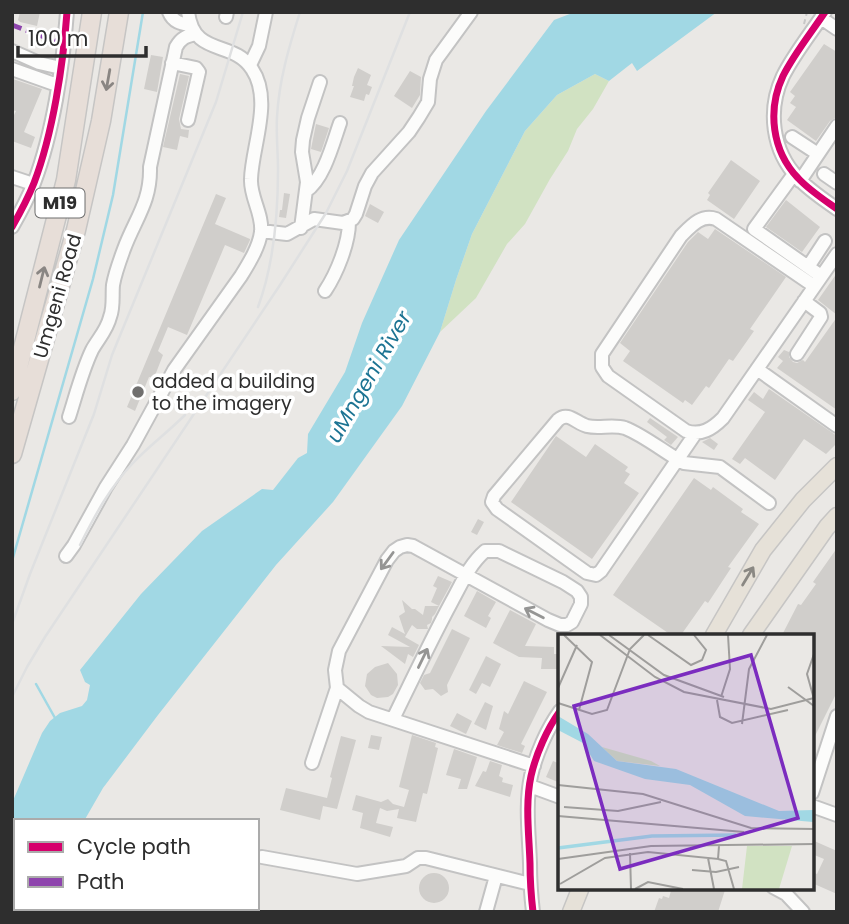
<svg xmlns="http://www.w3.org/2000/svg" width="849" height="924" viewBox="0 0 849 924" font-family="Poppins,sans-serif">
<rect width="100%" height="100%" fill="#eae8e5"/>
<path fill="#d1e2c2" d="M595 74 609 81 593 109 577 129 568 151 550 179 525 224 507 244 476 298 440 332 456 280 472 234 525 131 557 95Z"/>
<path fill="#a1d8e4" d="M575 12H717L637 71 632 63 609 81 595 74 557 95 525 131 472 234 456 280 440 332 402 406 333 502 276 565 158 715 103 788 84 821H16V908H32L31 912H12V803L42 733 50 721 60 713 82 706 87 700 90 685 85 682 80 670 141 594 202 531 262 489 273 490 298 458 307 453 308 434 345 372 362 323 399 240 486 111 554 20Z"/>
<g fill="none" stroke-linecap="round" stroke-linejoin="round">
<path stroke="#a1d8e4" stroke-width="2.5" d="M12 561 93 279 113 195 143 12
M36 684 55 718"/>
</g>
<path fill="#d0cecb" d="M20 12H40L37 26 20 22 18 20Z
M824 44 837 52V117L830 121 816 141 787 120 796 107 790 103 795 96 790 92Z
M151 55 163 57 157 92 144 89Z
M358 68 371 75 367 85 372 87 369 95 366 94 364 101 350 97 354 86H352L354 77Z
M410 71 421 77 420 95 412 108 394 96Z
M180 74 189 76 179 119 181 129 189 130 188 138 180 136 177 150 163 147Z
M13 79 42 89 24 132 35 137 31 148 12 141V119L16 111 12 110Z
M316 124 329 128 321 152 311 149Z
M731 160 760 181 734 219 707 200 710 195 708 193Z
M284 193 290 194 286 218 279 217 280 210H282Z
M216 194 226 198 215 224 250 239V240L244 253 225 245 187 335 168 327 158 351 163 355 154 378 149 377 135 411 127 407Z
M786 200 820 227 802 252 766 227Z
M370 204 384 212 378 223 365 216Z
M715 229 786 277 750 329 754 331 733 361 729 359 709 388 706 386 692 405 685 400 683 403 623 361 630 351 620 343 688 242 698 232 708 239Z
M837 273V315L818 300Z
M837 317V410L777 368 783 361 778 357 784 350 789 352V357L793 362 797 363 803 360 805 362Z
M769 389 837 436V443L826 454 804 439 775 480 745 458 740 464 732 459 765 412 748 400 754 392 763 399Z
M650 418 678 437 671 445 664 440 667 437 647 422Z
M556 436 586 457 595 444 628 467 625 471 630 474 624 483 639 493 592 559 511 502Z
M710 438 718 444 714 450 702 442Z
M694 478 711 490 713 487 743 509 741 512 759 524 728 567 731 568 708 603 705 601 681 635H671L613 595Z
M478 519 484 522 477 535 471 532Z
M837 548V692L812 742V635H782L798 604 801 605 816 584 813 582Z
M438 576 452 582 439 606 431 602 437 588 433 586Z
M477 591 496 602 488 616 491 618 486 628 464 616Z
M402 600 412 609H415L423 615 425 606H439L435 614 432 617V619L431 623 427 625 428 629H417L412 625 405 637 419 645 413 657 408 654 405 664 381 646 410 647 388 635 392 627 405 634 399 616 405 612Z
M510 610 536 624 525 646 554 647V654H560V669H541L542 658 519 657 493 643Z
M452 629 470 638 447 685 448 692 441 696 433 689 425 690 420 683 424 675 430 673Z
M486 656 501 664 490 687 482 683 476 694 469 690Z
M388 663 397 674 398 685 393 694 388 697 377 698 371 695 365 686 367 674 375 667Z
M524 681 547 692 521 744 525 746 522 753 497 745 504 732 499 729 504 711 508 714Z
M485 702 493 706 486 730 474 724Z
M457 713 472 721 466 734 450 726Z
M371 735 382 737 379 750 368 748Z
M412 735 436 743 435 747 438 748 427 794 423 793 416 822 397 818 399 809 387 811 380 808 376 823 393 827 390 837 360 828 363 813 352 810 356 795 381 802 388 799 393 804 404 807 409 790 399 787Z
M341 736 356 740 337 809 323 806 320 820 280 810 286 788 327 798 332 778 330 777Z
M454 749 477 757 467 789H458L461 779 446 775Z
M490 761 502 765 499 776 503 778 502 782 513 785 510 797 475 786 483 771 486 772Z
M553 761 560 764V783L546 777Z
M812 840 837 851V894L812 883V872L817 874 824 859 812 854Z
M419 888a15 15 0 1 1 30 0a15 15 0 1 1-30 0Z
M672 887H715L725 890 718 912H654L659 898 662 899 663 896 669 898Z"/>
<g fill="none" stroke-linecap="round" stroke-linejoin="round">
<g stroke="#c3c3c3" stroke-width="16">
<path id="minor" d="M169 12C173 22 181 24 191 25
M825 12C811 33 794 54 783 76 767 110 772 151 798 178 809 190 823 199 837 209
M226 17 227 12
M821 18 837 29
M12 51 39 63 61 68
M172 63 196 68 199 72 188 120
M250 65 259 46 266 12
M12 69 57 85
M792 137 818 154
M794 174 754 229 821 276
M824 174 837 183
M12 177 33 184
M800 181 837 126
M306 191C324 179 333 143 340 123
M12 227C20 213 28 198 34 183 53 133 63 66 67 12
M301 228 307 182 302 152 303 140 308 118 320 82
M261 231 287 234 314 219 343 223 353 219 356 214 365 186 372 173 409 132 419 117 428 102 430 79 436 60 471 12
M808 267 825 241
M814 286 716 219C701 214 691 226 681 236L602 354V367L608 376 686 431C701 436 712 429 723 418L837 254
M325 291C337 273 349 243 349 222
M797 354 821 317 820 313 804 301
M757 369 837 426
M69 417C76 395 82 371 92 350 98 339 107 330 110 317 114 307 112 296 113 285 115 273 120 260 124 249 135 219 151 202 150 167L176 47C181 38 186 36 196 34
M695 434 601 571 596 575 587 573 497 509 492 502 494 496 558 420C568 411 576 423 587 426 599 429 613 424 625 428 641 434 662 450 677 459L684 463 720 467 769 503
M66 556 74 545 106 487 133 445 174 370 241 276C249 263 259 247 261 232 263 214 250 197 251 179 252 146 273 100 252 69 233 39 194 58 188 12
M337 688 359 706 369 712 534 766
M312 763 337 688 335 670 339 651 387 560 394 551 400 547 407 545 413 546 548 620 560 625H567L572 622 581 604V597L577 591 563 582 499 551H485C469 565 462 583 452 601 431 640 412 680 393 719
M530 786 560 797
M812 793 837 716
M812 806 837 815
M262 857 357 874 406 866 418 858H426L530 884
M773 887 786 894 803 912
M486 912 496 876
M533 912C531 895 530 879 530 863 529 834 525 804 531 776 536 754 547 729 560 711"/>
</g>
<g stroke="#c6c5c4" stroke-width="19">
<path id="major" d="M714 635 763 550 803 500 837 466
M751 635 827 527 837 516
M571 912 581 887"/>
</g>
<g stroke="#c6c5c4" stroke-width="21">
<path id="highway" d="M12 391 66 180 92 12
M12 454 76 230 101 121 119 12"/>
</g>
<path stroke="#c7c7c7" stroke-width="2" stroke-dasharray="5 3.5" stroke-linecap="butt" d="M804 24 807 12"/>
<use href="#minor" stroke="#fcfcfb" stroke-width="12"/>
<use href="#major" stroke="#e6e1d8" stroke-width="16"/>
<use href="#highway" stroke="#e7ded8" stroke-width="18"/>
<path stroke="#dfe0e1" stroke-width="2.5" d="M258 307C274 264 278 216 278 170 278 152 276 134 277 117 279 80 289 47 300 12
M80 545C95 515 110 487 133 463 149 446 168 432 185 415
M12 624 30 574 94 414 112 355 216 102 243 12
M12 697 27 667 45 637 280 285 326 213 347 171 410 12"/>
<path stroke="#8e44ad" stroke-width="5" stroke-dasharray="10 5" stroke-linecap="butt" d="M12 25 63 44"/>
<g stroke="#fff" stroke-width="11">
<path id="cycleway" d="M825 12C811 33 794 54 783 76 767 110 772 151 798 178 809 190 823 199 837 209
M12 227C20 213 28 198 34 183 53 133 63 66 67 12
M533 912C531 895 530 879 530 863 529 834 525 804 531 776 536 754 547 729 560 711"/>
</g>
<use href="#cycleway" stroke="#d6006c" stroke-width="7"/>
</g>
<defs><path id="oneway-shaft" d="M-6 0H5M1.5-3L5.5 0L1.5 3" fill="none" stroke-width="1.6" stroke-linecap="round" stroke-linejoin="round" transform="scale(1.75)"/></defs>
<g stroke="#8a8683">
<use href="#oneway-shaft" transform="translate(108 80) rotate(100)"/>
<use href="#oneway-shaft" transform="translate(42 277) rotate(-76)"/>
</g>
<g stroke="#959594">
<use href="#oneway-shaft" transform="translate(387 561) rotate(126)"/>
<use href="#oneway-shaft" transform="translate(534 613) rotate(-153)"/>
<use href="#oneway-shaft" transform="translate(423 658) rotate(-64)"/>
</g>
<use stroke="#8a8883" href="#oneway-shaft" transform="translate(748 576) rotate(-59)"/>
<circle fill="#706f6e" stroke="#fff" stroke-width="2.5" cx="138" cy="392" r="7"/>
<g text-anchor="middle" stroke-width="7" stroke-linejoin="round" paint-order="stroke">
<rect fill="#fff" stroke="#6d6d6d" stroke-width="2" x="35.5" y="188.5" width="49" height="29" rx="5"/>
<g font-size="18" font-weight="bold" fill="#2e2e2e">
<text x="60" y="209">M19</text>
</g>
<g font-size="19" fill="#2e2e2e" stroke="#fff">
<text transform="translate(57 296) rotate(-74)" y="7">Umgeni Road</text>
</g>
<g font-size="19" fill="#2e2e2e" stroke="#fff" text-anchor="start">
<text x="152" y="388">added a building<tspan x="152" dy="22">to the imagery</tspan></text>
</g>
<g font-size="21" font-style="italic" fill="#1d7493" stroke="#fff">
<text transform="translate(369 377) rotate(-60)" y="7">uMngeni River</text>
</g>
</g>
<g transform="translate(558 634)">
<rect width="256" height="256" fill="#eae8e5"/>
<path d="M44 113 93 127 102 132 59 127ZM189 212H234L221 255H184Z" fill="#d1e2c2"/>
<path d="M0 82 30 100 59 127 118 135 221 177 255 176V188L187 182 132 151 87 145 36 127 25 109 0 96Z" fill="#a1d8e4"/>
<path fill="none" stroke="#a1d8e4" stroke-width="3.5" d="M0 214 94 202 178 201"/>
<path fill="none" stroke="#9f9e9c" stroke-width="2" d="M6 1 34 28 21 76M42 1 97 43 126 58 213 75 256 64M51 1 106 41 166 63M90 1 133 31 144 26 148 16 136 1M256 20 249 40 256 65M230 53 256 72M0 54 19 11M163 63 172 35 170 1M159 66 162 83 174 89 230 76M0 69 34 80 49 76 72 15 86 1M184 90 191 35 209 1M0 151 85 160 193 194 256 195M6 173 60 177 103 168M0 182 186 198M72 219 73 255M150 224 156 255M0 225 93 212 256 210M160 225 168 227 176 255M134 236 158 238 181 233M2 250 47 224 90 218 160 225 161 212M77 255 90 248 125 255"/>
<path fill="#7b2cbf" fill-opacity="0.15" stroke="#7b2cbf" stroke-width="3.5" d="M193 21 240 184 62 235 16 72Z"/>
<rect width="256" height="256" fill="none" stroke="#2e2e2e" stroke-width="3.5"/>
</g>
<rect width="849" height="924" fill="none" stroke="#2e2e2e" stroke-width="28"/>
<rect x="14" y="819" width="245" height="91" fill="#ffffff" stroke="#ababab" stroke-width="2"/>
<rect x="28" y="842" width="35" height="10" fill="#d6006c" stroke="#ababab" stroke-width="2"/>
<text x="77" y="854" font-size="21" fill="#2e2e2e">Cycle path</text>
<rect x="28" y="877" width="35" height="10" fill="#8e44ad" stroke="#ababab" stroke-width="2"/>
<text x="77" y="889" font-size="21" fill="#2e2e2e">Path</text>
<path d="M18 46v10h128v-10" fill="none" stroke="#2e2e2e" stroke-width="3.5"/>
<text x="28" y="46" font-size="21" fill="#2e2e2e" stroke="#ffffff" stroke-width="5" paint-order="stroke">100 m</text>
</svg>
